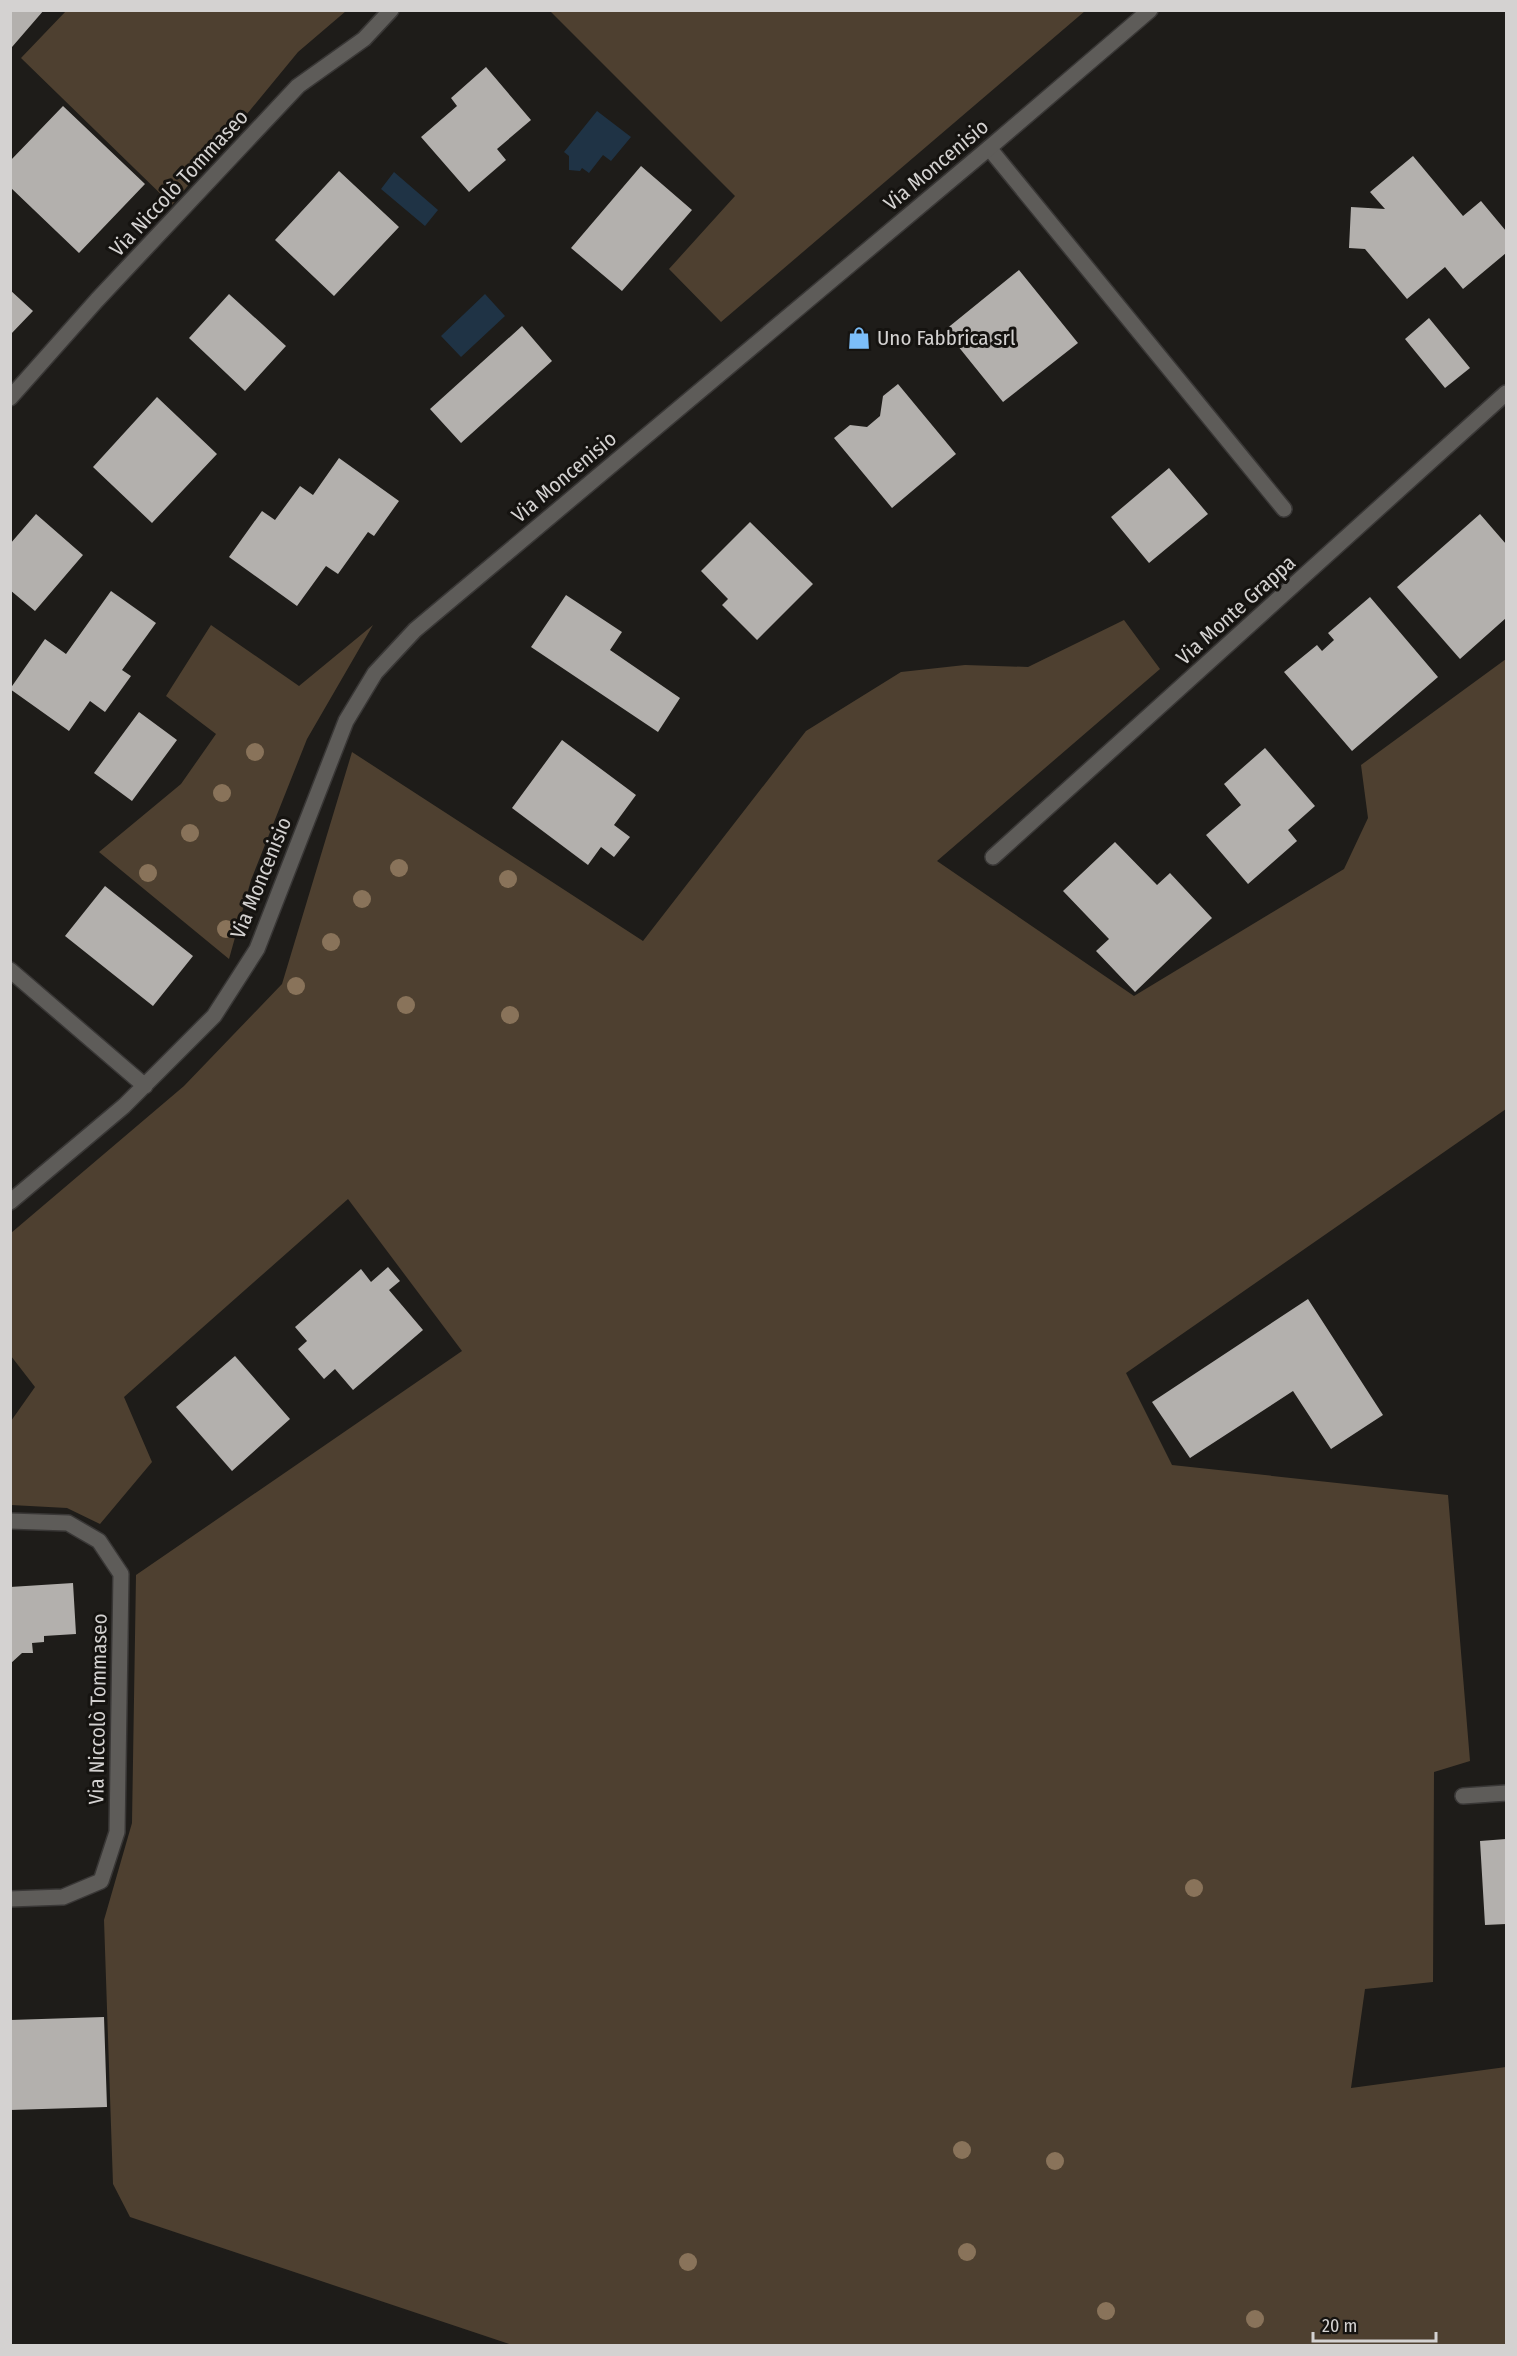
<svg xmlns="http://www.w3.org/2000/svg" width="1517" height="2356" viewBox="0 0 1517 2356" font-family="'Fira Sans Condensed',sans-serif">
<rect width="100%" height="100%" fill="#1e1c19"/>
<path fill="#4e4030" d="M66 11V10L346 11 298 52 172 205 21 58Z
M550 11H1085L721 322 669 269 735 196Z
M1124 620 1160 669 937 861 1134 996 1344 869 1368 818 1361 765 1506 659V1109L1126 1373 1172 1465 1448 1495 1470 1761 1434 1772 1433 1982 1365 1989 1351 2088 1506 2067V2345H512L130 2217 113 2184 104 1920 132 1823 136 1575 462 1351 348 1199 124 1397 152 1462 100 1524 67 1508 11 1505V1421L35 1387 11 1356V1233L184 1086 282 984 352 752 643 941 806 731 901 672 965 665 1028 667Z
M211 625 299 686 373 625 307 739 251 880 229 959 99 852 181 784 216 734 166 696Z"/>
<path fill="#1f3345" d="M597 111 631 137 611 161 603 155 589 173 582 168 580 171 569 170V156L564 152Z
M394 172 438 210 425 226 381 189Z
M485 294 505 316 461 357 441 336Z"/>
<path fill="#b3b0ad" d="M10 10H44L12 47 10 46Z
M486 67 531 120 497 149 506 160 469 192 421 137 457 106 451 98Z
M63 106 145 184 79 253 10 187V161Z
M1413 156 1463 216 1481 201 1506 231V253L1463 289 1445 267 1407 299 1365 249 1349 248 1351 207 1385 209 1370 192Z
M641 166 692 210 622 291 571 248Z
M339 171 399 227 334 296 275 240Z
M1019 270 1078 343 1003 402 945 330Z
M10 290 33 311 10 335Z
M229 294 286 346 245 391 189 338Z
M1429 318 1470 368 1445 388 1405 339Z
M522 326 552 361 461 443 430 409Z
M898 384 956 454 892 508 834 438 850 425 867 427 880 416 883 396Z
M157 397 217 454 152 523 93 467Z
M339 458 399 501 374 536 368 532 338 574 326 566 297 606 229 557 262 511 275 520 300 486 313 495Z
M1169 468 1208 514 1149 563 1111 517Z
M36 514 83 555 35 611 10 590V544Z
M1480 514 1506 544V618L1460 659 1397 587Z
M750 522 813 584 757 640 722 605 728 599 701 571Z
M111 591 156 623 122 670 131 676 105 712 90 701 69 731 10 689 45 639 66 654Z
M566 595 622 632 610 650 680 698 658 732 531 647Z
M1370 597 1438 677 1352 751 1284 672 1317 645 1322 651 1334 640 1328 633Z
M139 712 177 740 132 801 94 773Z
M562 740 636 795 614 825 630 837 614 857 601 847 588 865 512 808Z
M1265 748 1315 806 1288 830 1297 841 1248 884 1206 835 1241 805 1224 784Z
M1115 842 1157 885 1170 873 1212 918 1135 992 1096 951 1109 939 1063 891Z
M105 886 193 956 153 1006 65 936Z
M388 1267 400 1281 389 1290 423 1330 353 1390 335 1369 324 1379 298 1349 307 1341 295 1327 361 1269 371 1282Z
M1308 1299 1383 1415 1331 1449 1293 1391 1190 1458 1152 1402Z
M235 1356 290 1419 232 1471 176 1407Z
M73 1583 76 1634 44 1636V1642L32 1643 33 1653H22L10 1664V1587Z
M1506 1839V1924L1485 1925 1480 1841Z
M104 2017 107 2107 10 2110V2020Z"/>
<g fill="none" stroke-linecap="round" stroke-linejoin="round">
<g stroke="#393736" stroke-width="18">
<path id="service" d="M989 148 1284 509"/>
</g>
<g stroke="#393736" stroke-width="18">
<path id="minor" d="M10 398 97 300 298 86 364 39 391 10
M993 857 1506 393
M10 970 145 1086
M10 1202 124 1106 214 1016 257 949 346 721 375 673 415 630 989 148 1150 10
M10 1521 68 1523 99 1541 121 1574 117 1832 101 1881 63 1897 10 1899
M1463 1796 1506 1793"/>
</g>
<use href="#service" stroke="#5e5c59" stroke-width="15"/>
<use href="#minor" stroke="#5e5c59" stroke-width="15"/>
</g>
<g fill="#89735a">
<circle cx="255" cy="752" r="9"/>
<circle cx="222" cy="793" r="9"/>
<circle cx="190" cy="833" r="9"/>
<circle cx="399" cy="868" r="9"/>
<circle cx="148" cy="873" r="9"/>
<circle cx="508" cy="879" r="9"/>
<circle cx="362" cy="899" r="9"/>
<circle cx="226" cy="929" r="9"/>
<circle cx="331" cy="942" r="9"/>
<circle cx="296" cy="986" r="9"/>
<circle cx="406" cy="1005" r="9"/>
<circle cx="510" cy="1015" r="9"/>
<circle cx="1194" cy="1888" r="9"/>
<circle cx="962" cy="2150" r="9"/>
<circle cx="1055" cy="2161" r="9"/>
<circle cx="967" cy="2252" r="9"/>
<circle cx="688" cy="2262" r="9"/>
<circle cx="1106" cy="2311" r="9"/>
<circle cx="1255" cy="2319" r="9"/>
</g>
<defs>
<g id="shop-bare" transform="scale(1.8)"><path d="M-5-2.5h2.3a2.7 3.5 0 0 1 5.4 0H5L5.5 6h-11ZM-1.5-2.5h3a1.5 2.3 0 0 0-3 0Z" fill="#7cbef9" stroke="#151310" stroke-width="2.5" paint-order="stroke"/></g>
</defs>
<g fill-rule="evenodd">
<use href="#shop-bare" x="859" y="338"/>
</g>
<g text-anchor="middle" stroke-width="6" stroke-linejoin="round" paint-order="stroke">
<g font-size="21" fill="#d4d2d1" stroke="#151310">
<text transform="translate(936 165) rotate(-40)" y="7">Via Moncenisio</text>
<text transform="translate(179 183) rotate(-47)" y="7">Via Niccolò Tommaseo</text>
<text transform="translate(564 477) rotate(-40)" y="7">Via Moncenisio</text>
<text transform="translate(1236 610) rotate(-42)" y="7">Via Monte Grappa</text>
<text transform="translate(261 878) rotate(-68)" y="7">Via Moncenisio</text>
<text transform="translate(98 1709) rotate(-89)" y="7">Via Niccolò Tommaseo</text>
</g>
<g font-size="21" fill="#d4d2d1" stroke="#151310" text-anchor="start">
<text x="877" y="345">Uno Fabbrica srl</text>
</g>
</g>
<rect width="1517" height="2356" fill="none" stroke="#d4d2d1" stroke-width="24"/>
<path d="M1313 2332v9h123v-9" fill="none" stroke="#d4d2d1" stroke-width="3"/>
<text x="1322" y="2332" font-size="18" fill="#d4d2d1" stroke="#151310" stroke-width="4.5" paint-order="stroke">20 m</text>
</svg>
